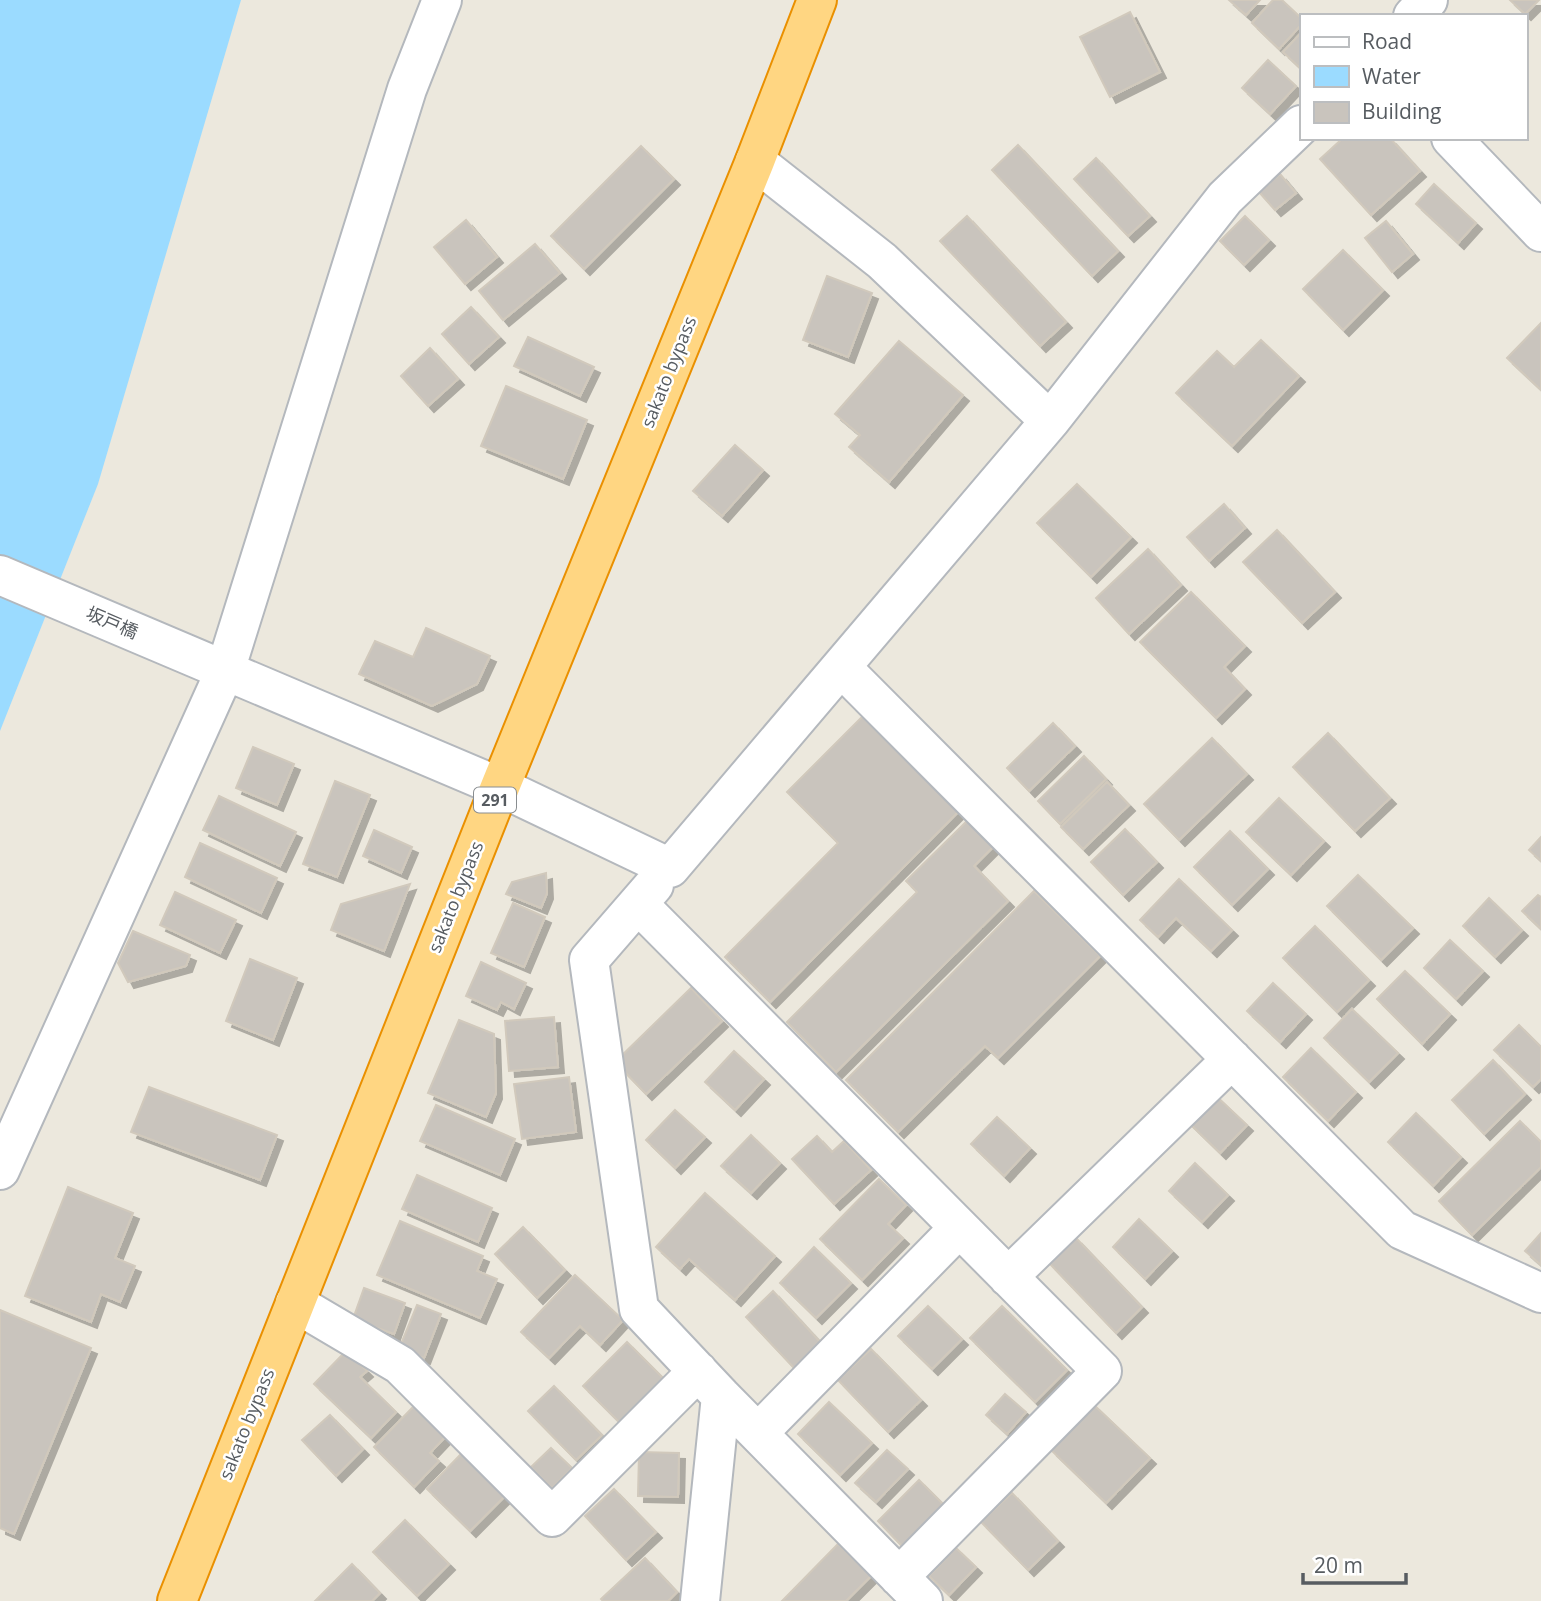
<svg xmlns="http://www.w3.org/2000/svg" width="1541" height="1601" viewBox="0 0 1541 1601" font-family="'Open Sans','Noto Sans JP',sans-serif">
<defs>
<filter id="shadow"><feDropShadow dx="6" dy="6" stdDeviation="0" flood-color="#0004"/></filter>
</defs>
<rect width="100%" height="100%" fill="#ece8dd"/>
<path fill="#9bdbff" d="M0 0H241L98 484 0 731Z"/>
<path fill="#c9c4bd" stroke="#d1c9bc" stroke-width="2" filter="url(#shadow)" d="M1229 0H1260L1246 15Z
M1273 0H1282L1301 18V25L1279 49 1252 23Z
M1510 0H1539L1525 14Z
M1130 12 1160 72 1110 97 1080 37Z
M1301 33V69L1283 52Z
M1268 60 1296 86 1270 114 1242 88Z
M1343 138H1390L1420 171 1371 215 1320 159Z
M1018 145 1118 251 1092 276 992 170Z
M641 146 674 179 584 269 551 236Z
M1096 158 1150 216 1128 236 1074 179Z
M1280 174 1296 193 1275 210 1259 192Z
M1434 184 1476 223 1458 243 1416 204Z
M967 216 1066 322 1040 346 940 241Z
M1245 216 1269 240 1244 265 1220 241Z
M466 220 497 257 465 284 434 247Z
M1386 221 1413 254 1392 272 1365 238Z
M535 244 560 273 503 320 479 291Z
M1343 250 1383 290 1343 330 1303 289Z
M827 276 872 293 848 357 803 340Z
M471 307 499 337 469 364 442 334Z
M1541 323V390L1507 358Z
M528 337 594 367 580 396 514 366Z
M1261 340 1299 376 1232 446 1176 393 1217 351 1234 367Z
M899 341 963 395 889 482 849 447 860 435 835 414Z
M430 348 458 379 428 406 401 376Z
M506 386 587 420 563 479 481 446Z
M735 445 763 470 722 516 693 491Z
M1077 484 1131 537 1091 577 1037 523Z
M1224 504 1245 528 1209 561 1187 537Z
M1277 530 1335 592 1302 623 1243 562Z
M1148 549 1181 585 1129 634 1096 598Z
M1191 592 1245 646 1224 667 1245 689 1216 718 1140 642Z
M426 628 490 656 477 684 432 706 359 674 375 641 413 657Z
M865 714 961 809 770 1002 725 957 838 843 787 792Z
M1053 723 1075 746 1029 791 1007 768Z
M1328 733 1390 798 1355 831 1293 767Z
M1212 738 1247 774 1179 840 1144 804Z
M253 747 294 764 277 805 236 788Z
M1084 756 1106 779 1060 824 1038 801Z
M335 781 370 795 337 877 303 864Z
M1107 782 1129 805 1083 849 1061 827Z
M219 796 296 832 280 866 203 830Z
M1279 798 1324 841 1291 875 1246 832Z
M968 820 994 846 974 866 1008 901 836 1072 787 1022 917 892 906 881Z
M1125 829 1157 862 1123 895 1091 862Z
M374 830 412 847 401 873 363 856Z
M1230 831 1268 869 1232 905 1194 867Z
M1541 837V861L1529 850Z
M200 843 277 878 261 913 185 877Z
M546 873 547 893 541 908 506 894 512 882Z
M1358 875 1413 928 1381 960 1327 906Z
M1179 879 1232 930 1211 951 1176 918 1158 937 1140 920Z
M410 884 384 951 331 930 341 904Z
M1034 891 1100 956 998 1058 985 1046 898 1132 846 1080Z
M175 892 236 920 220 953 160 925Z
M1538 895 1541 897V929L1522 911Z
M1489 898 1522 930 1495 957 1463 926Z
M513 903 545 917 524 967 491 953Z
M1315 926 1369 980 1337 1012 1283 958Z
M133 931 190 955 186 966 128 982 118 963Z
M1450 940 1483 971 1456 999 1424 968Z
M250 959 297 978 273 1040 226 1021Z
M481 962 526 983 514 1009 501 1002 497 1010 466 996Z
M1405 971 1450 1014 1422 1044 1377 999Z
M1273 983 1306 1014 1280 1042 1247 1011Z
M691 988 722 1021 646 1094 615 1062Z
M1352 1009 1398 1053 1369 1082 1324 1038Z
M554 1017 558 1067 509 1071 505 1021Z
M459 1020 494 1034 496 1093 486 1117 428 1093Z
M1519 1025 1541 1047V1079L1533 1087 1494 1050Z
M1311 1048 1356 1092 1328 1121 1283 1077Z
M734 1051 764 1079 735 1110 705 1082Z
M1493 1060 1525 1094 1484 1134 1452 1100Z
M569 1077 576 1132 522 1139 514 1084Z
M149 1087 277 1135 260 1180 131 1132Z
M1214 1094 1247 1125 1220 1153 1187 1121Z
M436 1105 515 1139 500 1175 420 1141Z
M675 1110 705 1137 675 1168 646 1140Z
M1416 1113 1461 1157 1433 1186 1388 1142Z
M997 1117 1030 1148 1004 1176 971 1144Z
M1520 1121 1541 1142V1167L1472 1235 1439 1201Z
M751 1135 780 1163 751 1193 721 1166Z
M817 1136 832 1152 844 1141 871 1170 834 1204 792 1159Z
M1195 1163 1228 1195 1202 1222 1169 1191Z
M417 1175 492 1208 478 1242 402 1209Z
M879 1179 906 1205 888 1224 903 1238 862 1280 820 1239Z
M68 1187 133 1213 115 1258 135 1266 120 1302 101 1294 91 1322 25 1296Z
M705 1193 775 1256 735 1300 689 1259 680 1269 656 1247Z
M1139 1219 1172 1251 1145 1279 1113 1247Z
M400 1221 483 1256 477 1271 497 1279 480 1318 377 1275Z
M523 1227 565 1270 537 1298 495 1254Z
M1541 1233V1265L1525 1251Z
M1076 1238 1142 1307 1116 1333 1050 1264Z
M814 1247 851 1283 816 1318 780 1283Z
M575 1275 623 1320 600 1345 580 1326 549 1358 521 1332Z
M364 1288 405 1303 394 1334 353 1319Z
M773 1291 822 1344 795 1369 746 1317Z
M417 1305 441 1314 424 1358 399 1349Z
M928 1306 962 1339 932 1369 898 1336Z
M1002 1306 1067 1370 1035 1402 970 1338Z
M0 1310 91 1348 14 1534 0 1528Z
M627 1342 664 1379 620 1423 583 1386Z
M871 1349 921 1400 888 1432 838 1380Z
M346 1351 367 1371 360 1377 396 1412 371 1438 314 1384Z
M554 1386 602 1435 576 1460 528 1411Z
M1005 1394 1026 1412 1007 1434 986 1415Z
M829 1402 872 1443 840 1475 798 1434Z
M415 1405 446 1436 430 1453 439 1461 414 1487 374 1447Z
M1094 1405 1150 1458 1106 1503 1051 1450Z
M330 1415 363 1449 336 1476 302 1440Z
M551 1448 572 1468 552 1488 531 1467Z
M887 1450 908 1469 876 1502 855 1483Z
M463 1452 506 1495 470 1531 427 1489Z
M639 1452 679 1453 678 1497 638 1496Z
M919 1480 943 1504 902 1546 878 1521Z
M614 1489 656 1532 626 1560 585 1516Z
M1012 1493 1058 1541 1028 1570 981 1522Z
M405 1520 449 1564 417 1596 373 1552Z
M838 1544 871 1576 846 1601H782Z
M956 1548 976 1567 949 1595 929 1576Z
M645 1558 677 1592 668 1601H603L601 1599Z
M352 1564 380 1593 372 1601H315Z"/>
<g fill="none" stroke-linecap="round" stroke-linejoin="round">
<g stroke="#b4b8bd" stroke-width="42">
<path id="minor" d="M1413 16 1428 0
M1451 138 1541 232
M755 161 882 261 1050 421
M0 575 500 787 670 868 1050 421 1225 198 1301 125
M842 668 1402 1230 1541 1293
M654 885 589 960 639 1309 721 1396 923 1601
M638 904 1102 1371 899 1577
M0 1170 225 671 407 89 442 0
M1008 1277 1232 1059
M295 1303 400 1365 552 1517 698 1371
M758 1433 959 1228
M700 1601 721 1396"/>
</g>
<g stroke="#ea9000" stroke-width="42">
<path id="highway" d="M177 1601 500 787 755 161 817 0"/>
</g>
<use href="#minor" stroke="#fff" stroke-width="38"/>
<use href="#highway" stroke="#ffd682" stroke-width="38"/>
</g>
<g text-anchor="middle" stroke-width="5" stroke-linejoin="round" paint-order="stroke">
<rect fill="#fff" stroke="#898d90" stroke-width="2" x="474" y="787.5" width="42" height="25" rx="5"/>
<g font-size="16" font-weight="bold" fill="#575c61">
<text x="495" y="806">291</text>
</g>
<g font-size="18" fill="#575c61" stroke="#fff">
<text transform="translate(669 372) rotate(-68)" y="6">sakato bypass</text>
<text transform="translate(112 623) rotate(23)" y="6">坂戸橋</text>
<text transform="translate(456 897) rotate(-68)" y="6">sakato bypass</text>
<text transform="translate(247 1424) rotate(-68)" y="6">sakato bypass</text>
</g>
</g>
<rect x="1300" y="14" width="228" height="126" fill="#ffffff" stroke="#bcbec0" stroke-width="2"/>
<rect x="1314" y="37" width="35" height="10" fill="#ffffff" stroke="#bcbec0" stroke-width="2"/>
<text x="1362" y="49" font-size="21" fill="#575c61">Road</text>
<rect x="1314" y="66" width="35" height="21" fill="#9bdbff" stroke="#bcbec0" stroke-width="2"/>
<text x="1362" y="84" font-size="21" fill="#575c61">Water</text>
<rect x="1314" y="102" width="35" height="21" fill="#c9c4bd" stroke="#bcbec0" stroke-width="2"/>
<text x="1362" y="119" font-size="21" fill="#575c61">Building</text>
<path d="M1303 1573v10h103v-10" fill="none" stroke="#575c61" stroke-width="3.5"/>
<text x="1314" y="1573" font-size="21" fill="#575c61" stroke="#ffffff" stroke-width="5" paint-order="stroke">20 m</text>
</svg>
